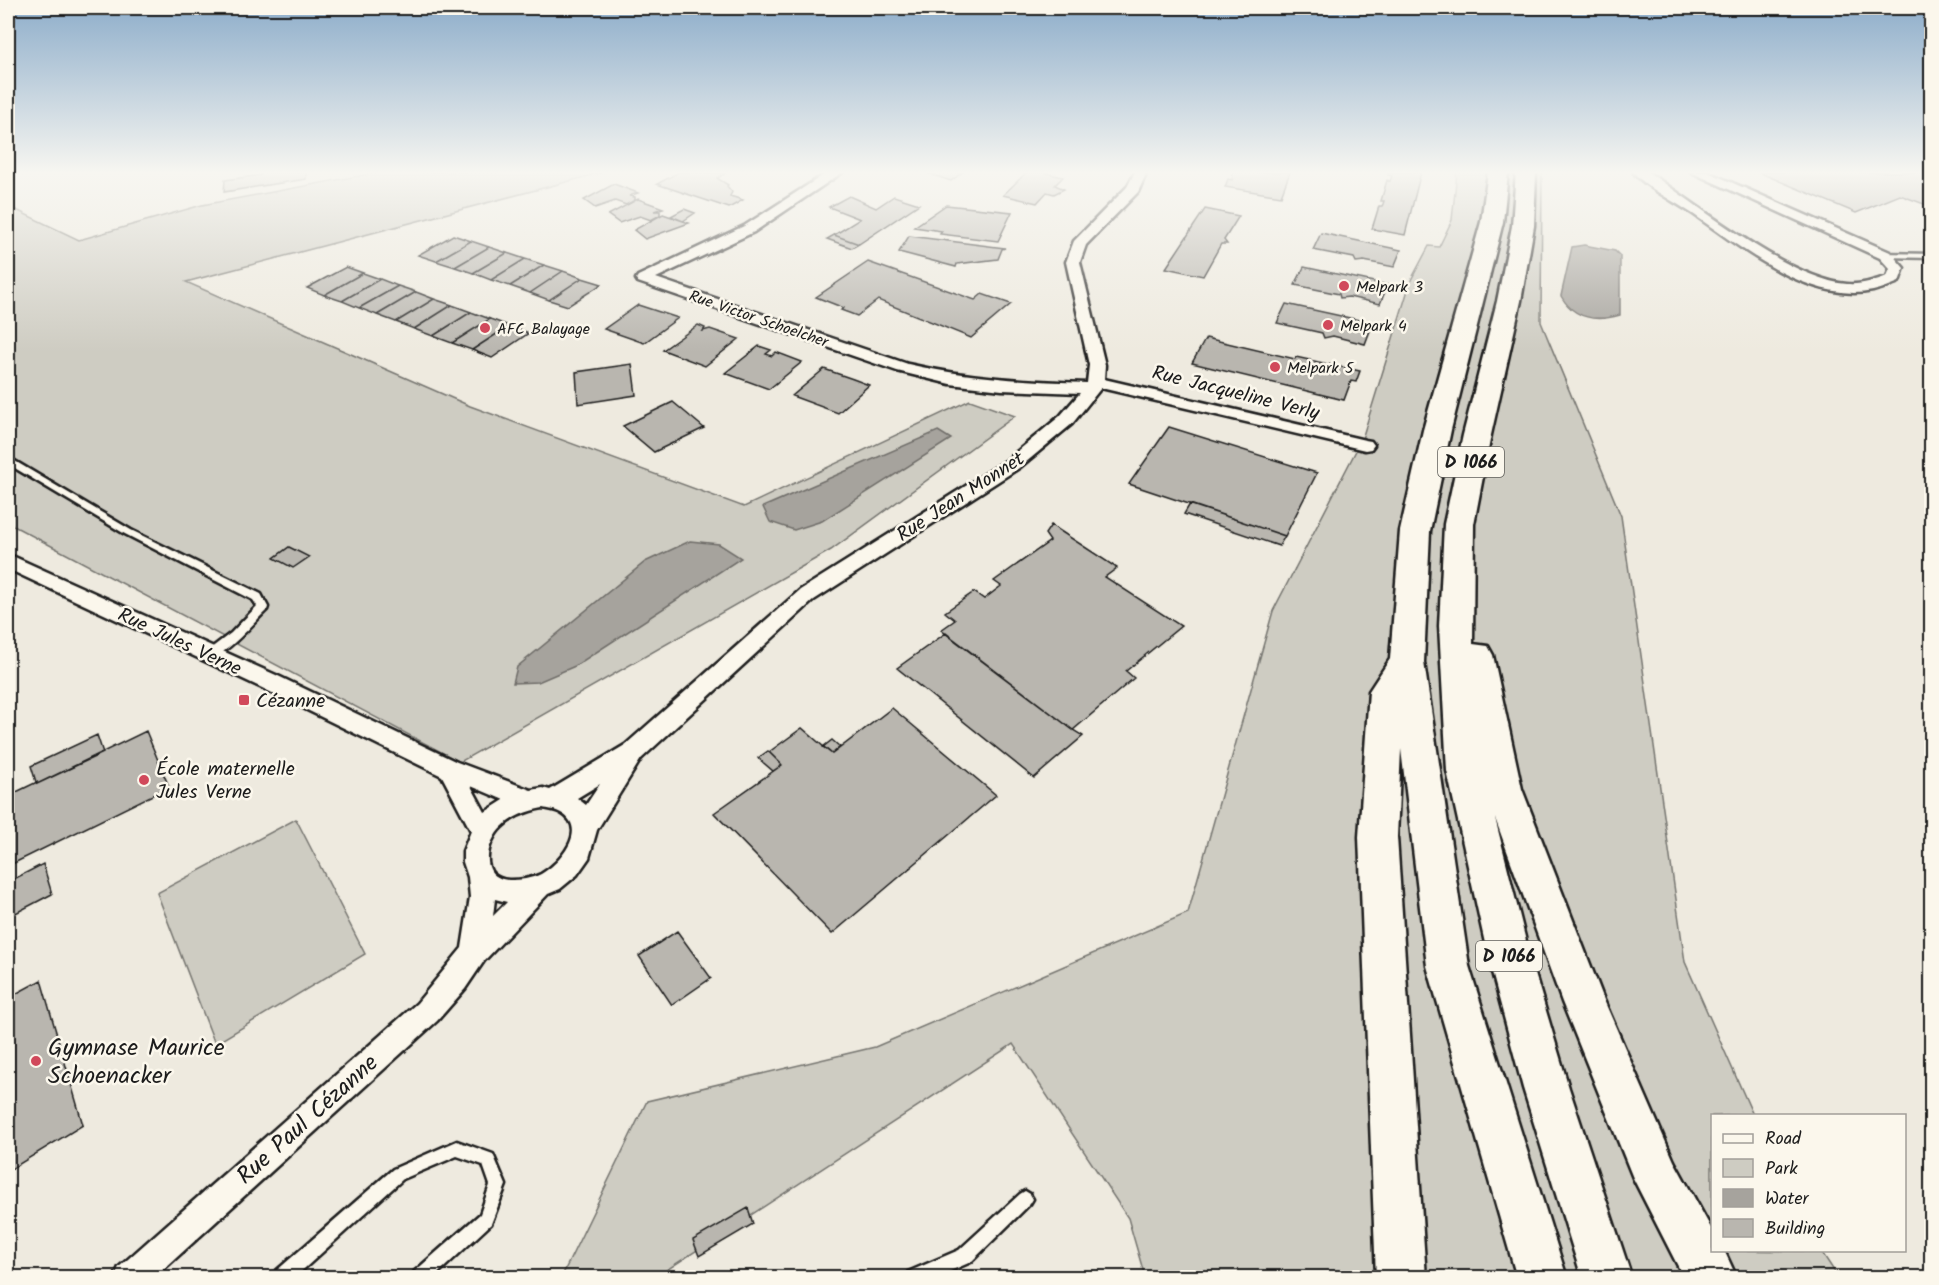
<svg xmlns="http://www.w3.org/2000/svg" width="1939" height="1285" viewBox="0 0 1939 1285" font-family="Kalam,sans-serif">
<rect width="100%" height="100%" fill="#eeeadf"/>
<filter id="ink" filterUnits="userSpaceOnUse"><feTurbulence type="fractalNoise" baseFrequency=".0167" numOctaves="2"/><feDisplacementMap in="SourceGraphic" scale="12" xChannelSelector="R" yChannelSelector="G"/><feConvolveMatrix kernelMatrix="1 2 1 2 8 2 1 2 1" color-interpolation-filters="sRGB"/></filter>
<g filter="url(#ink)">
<path fill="#ceccc2" stroke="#75746f" stroke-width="1.5" d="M380 172H604L186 282 470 406 744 507 970 400 1015 416 831 550 460 762 8 523V206L79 240 202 205Z
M1457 172H1542L1541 322 1621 516 1685 962 1753 1115 1712 1116V1250L1821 1251 1838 1277H1145L1128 1218 1013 1044 656 1277 561 1278 647 1101 875 1047 1188 913 1273 611 1362 439 1411 280 1429 246 1439 247 1452 220Z
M296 819 365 954 215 1044 157 893Z"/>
<path fill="#a6a39d" stroke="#6f6d69" stroke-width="1.5" d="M1584 245 1615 251 1620 256V315C1596 322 1574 319 1561 296L1572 247Z
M938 431 951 439 822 521 794 530 770 522 763 507Z
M690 541 719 544 741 558 575 666 538 682 513 683 517 667 645 562Z"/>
<path fill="#b9b6af" stroke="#1c1c1c" stroke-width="1.5" d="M261 172H306V179L224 192 225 180 261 175Z
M679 172 726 173 717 178 728 185 727 186 732 192 730 196 743 200 729 208 657 184Z
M929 172H963L951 181 927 173Z
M1027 172H1042L1063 177 1055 185 1064 189 1054 194 1047 192 1037 203 1003 195Z
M1233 172H1290L1281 196 1225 187 1228 179 1232 180Z
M1389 172H1421L1405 235 1372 229 1379 206H1382L1383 204 1384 201H1381L1387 180 1390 181 1392 176 1388 175Z
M1758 172H1932V207L1900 195 1856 213Z
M614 184 638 193 629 196 635 197V200L626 205 615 201 595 208 584 200Z
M849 196 876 208 894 196 919 204 859 244 834 235 860 219 829 207Z
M638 199 663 208 654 211H660V215L651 220 640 216 619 223 608 215Z
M946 205 1012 212 998 241 940 234 942 231 914 227Z
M684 209 695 213 683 221 671 216Z
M1205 209 1239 216 1224 240 1227 244H1221L1203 276 1166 268Z
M663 214 689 223 645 239 634 230Z
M1321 233 1401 250 1394 267 1364 261 1356 262 1354 258 1313 250Z
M453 235 471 241 436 261 418 255Z
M834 235 859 244 852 248 827 239Z
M909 236 1005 248 1002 249 998 259 957 264 956 267 899 252Z
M471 241 489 247 455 267 436 261Z
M489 247 507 253 473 273 455 267Z
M507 253 525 259 491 280 473 273Z
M525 259 544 265 510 286 491 280Z
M868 262 975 300 982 294 1011 304 971 338 878 300 857 316 841 310 844 308 816 297Z
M544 265 563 271 530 293 510 286Z
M346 267 363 273 324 295 307 288Z
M1304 267 1388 285 1380 304 1349 297 1340 298 1339 294 1295 285Z
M563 271 582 278 549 300 530 293Z
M363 273 380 279 342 301 324 295Z
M582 278 602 284 568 306 549 300Z
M380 279 398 286 359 308 342 301Z
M398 286 416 292 377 315 359 308Z
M416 292 434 299 396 322 377 315Z
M434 299 452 305 414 329 396 322Z
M1286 304 1373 323 1365 344 1333 336 1324 338 1322 333 1277 323Z
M452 305 471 312 433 336 414 329Z
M638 305 678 318 644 343 604 329Z
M471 312 490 319 452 343 433 336Z
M490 319 509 326 472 350 452 343Z
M698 325 705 328 703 331 710 329 739 339 705 366 663 350Z
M509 326 529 333 492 358 472 350Z
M1206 338 1295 359 1296 357 1360 371 1356 382 1351 381 1344 400 1192 363Z
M759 346 771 350 766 354 772 356 776 352 802 362 769 389 725 373Z
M632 364 636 395 578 404 576 372Z
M824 369 853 379 869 385 838 413 792 396Z
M673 402 704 428 654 452 623 426Z
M1169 427 1317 473 1285 536 1129 484Z
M1190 504 1285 536 1279 546 1184 514Z
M1051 525 1117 568 1105 577 1181 626 1126 671 1134 678 1073 730 941 630 955 620 945 612 974 592 984 599 1001 586 994 581 1050 541 1045 534Z
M289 547 309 557 293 568 274 558Z
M946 633 1073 730 1083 736 1034 778 897 668Z
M892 708 996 795 832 934 714 813 782 765 769 752 802 728 832 754Z
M146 731 169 787 8 866V796L37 782V784Z
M97 735 103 753 37 784 36 782 31 766Z
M832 740 840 747 832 754 823 747Z
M768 751 782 765 773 771 758 758Z
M43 864 52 894 8 917V882Z
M677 931 711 978 672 1005 639 956Z
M41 980 83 1125 8 1171V998Z
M748 1208 753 1224 699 1256 693 1240Z"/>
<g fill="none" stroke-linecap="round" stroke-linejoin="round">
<g stroke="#1c1c1c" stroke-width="5">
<path id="lane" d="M1882 253 1932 254V258L1885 257 1881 255Z
M8 457 131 530 261 594 268 607 267 610C255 621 222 661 206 658L205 655 206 652 231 633 257 606 253 600 125 534 8 464Z
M457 1141 493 1154 506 1185 491 1224 433 1278H412L414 1272 480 1214 490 1185 483 1165 457 1156 403 1179 294 1278H273L275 1272 393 1169Z
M1025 1191 1030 1194 1033 1199 1030 1204 971 1262 934 1278H906L908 1272 959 1250 1020 1194Z"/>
</g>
<g stroke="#1c1c1c" stroke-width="5">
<path id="street" d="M828 172H843L754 232 656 278 908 364C968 378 1026 381 1087 383L1089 365 1066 262 1074 241 1127 187 1135 172H1147L1138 192 1086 245 1080 262 1105 365 1104 379 1365 440 1371 441 1374 445 1371 449 1365 450 1101 388 1072 424 1019 468 814 600 641 759 597 830 589 858 577 875 560 889 548 894 484 961 465 989 437 1021 154 1278H114L119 1267 417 1003 462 948 470 897 468 877 463 862V851L471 831 442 776 260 687 8 569V554L276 675 457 762 531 790 543 788 550 790 625 745 800 590 1007 460 1060 416 1080 393 1002 390 950 384 897 371 638 282 636 279 638 276 744 226ZM600 784 586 805 577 798ZM471 786 504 800 485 812ZM543 808C548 809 556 810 561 813 590 829 559 864 541 874 531 879 520 880 509 880 478 878 486 842 502 827 513 816 527 811 543 808ZM495 899 507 902 493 916Z
M1633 172H1648C1698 205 1789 279 1847 284 1861 285 1874 281 1887 276L1890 269 1880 258 1691 172H1708L1890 252 1904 268 1899 282C1891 285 1882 289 1873 291 1809 304 1742 248 1693 214 1674 201 1648 189 1633 172Z"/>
</g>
<g stroke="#1c1c1c" stroke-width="5">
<path id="highway" d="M1488 172H1508L1503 222 1451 430 1430 531 1424 662 1469 966 1567 1278H1517L1427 966 1401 749 1397 837 1426 1278H1376L1359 837 1369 691 1390 659 1400 531 1423 430 1481 222Z
M1516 172H1536L1534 226 1521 301 1491 435 1474 524 1473 644 1488 646 1493 655 1522 789 1604 1000 1674 1161 1712 1230V1250H1724L1737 1278H1684L1633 1178 1562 1002 1495 818 1530 957 1569 1088 1632 1278H1582L1523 1088 1488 957 1447 771 1439 626 1444 524 1463 435 1497 301 1512 226Z"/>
</g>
<use href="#lane" fill="#fbf7ec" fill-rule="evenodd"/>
<use href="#street" fill="#fbf7ec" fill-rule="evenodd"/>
<use href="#highway" fill="#fbf7ec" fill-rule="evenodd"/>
</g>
</g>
<linearGradient id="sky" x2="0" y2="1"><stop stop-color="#8dadca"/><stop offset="0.49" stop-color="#f7f6f1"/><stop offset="1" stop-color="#f7f6f1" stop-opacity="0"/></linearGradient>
<rect width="1939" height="352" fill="url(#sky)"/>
<g fill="#d1495b" stroke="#fbf7ec" stroke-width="2">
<circle cx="1344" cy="286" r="6"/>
<circle cx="1328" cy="325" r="6"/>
<circle cx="485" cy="328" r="6"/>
<circle cx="1275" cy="367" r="6"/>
<rect x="238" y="694" width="12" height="12" rx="3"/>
<circle cx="144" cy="780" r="6"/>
<circle cx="36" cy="1061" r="6"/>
</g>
<g text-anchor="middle" stroke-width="5" stroke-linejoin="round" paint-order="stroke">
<g font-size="16" fill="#1c1c1c" stroke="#fbf7ec" text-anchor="start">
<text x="1356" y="292">Melpark 3</text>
<text x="1340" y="331">Melpark 4</text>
<text x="497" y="334">AFC Balayage</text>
<text x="1287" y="373">Melpark 5</text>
</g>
<g font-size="16" fill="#1c1c1c" stroke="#fbf7ec">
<text transform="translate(759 318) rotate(19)" y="6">Rue Victor Schoelcher</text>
</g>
<g fill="#fbf7ec" stroke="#5f5e5a" stroke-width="1.5">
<rect x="1438" y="447" width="66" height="30" rx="4.5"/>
<rect x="1476" y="941" width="66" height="30" rx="4.5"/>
</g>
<g font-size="18" font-weight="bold" fill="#1c1c1c">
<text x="1471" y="468">D 1066</text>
<text x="1509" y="962">D 1066</text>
</g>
<g font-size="20" fill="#1c1c1c" stroke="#fbf7ec">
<text transform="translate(1236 392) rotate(14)" y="7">Rue Jacqueline Verly</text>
<text transform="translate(960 496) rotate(-33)" y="7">Rue Jean Monnet</text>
<text transform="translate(180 641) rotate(25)" y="7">Rue Jules Verne</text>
</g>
<g font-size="20" fill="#1c1c1c" stroke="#fbf7ec" text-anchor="start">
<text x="256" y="707">Cézanne</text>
<text x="156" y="775">École maternelle<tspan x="156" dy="23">Jules Verne</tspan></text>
</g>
<g font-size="24" fill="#1c1c1c" stroke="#fbf7ec" text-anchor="start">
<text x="48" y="1055">Gymnase Maurice<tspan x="48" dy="28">Schoenacker</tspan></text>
</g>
<g font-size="24" fill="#1c1c1c" stroke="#fbf7ec">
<text transform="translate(307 1119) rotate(-42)" y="8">Rue Paul Cézanne</text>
</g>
</g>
<rect width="1939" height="1285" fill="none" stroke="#fbf7ec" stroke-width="30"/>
<rect x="15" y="15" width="1909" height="1255" fill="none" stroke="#1c1c1c" stroke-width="2" filter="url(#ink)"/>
<rect x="1711" y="1114" width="195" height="138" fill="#fbf7ec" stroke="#a29f99" stroke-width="1.5"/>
<rect x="1723" y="1134" width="30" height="9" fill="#fbf7ec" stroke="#a29f99" stroke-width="1.5"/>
<text x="1765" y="1144" font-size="18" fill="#1c1c1c">Road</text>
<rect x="1723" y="1159" width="30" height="18" fill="#ceccc2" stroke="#a29f99" stroke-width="1.5"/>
<text x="1765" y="1174" font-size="18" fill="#1c1c1c">Park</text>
<rect x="1723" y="1189" width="30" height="18" fill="#a6a39d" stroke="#a29f99" stroke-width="1.5"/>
<text x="1765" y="1204" font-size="18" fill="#1c1c1c">Water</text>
<rect x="1723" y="1219" width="30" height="18" fill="#b9b6af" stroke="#a29f99" stroke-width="1.5"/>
<text x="1765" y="1234" font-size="18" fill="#1c1c1c">Building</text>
</svg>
